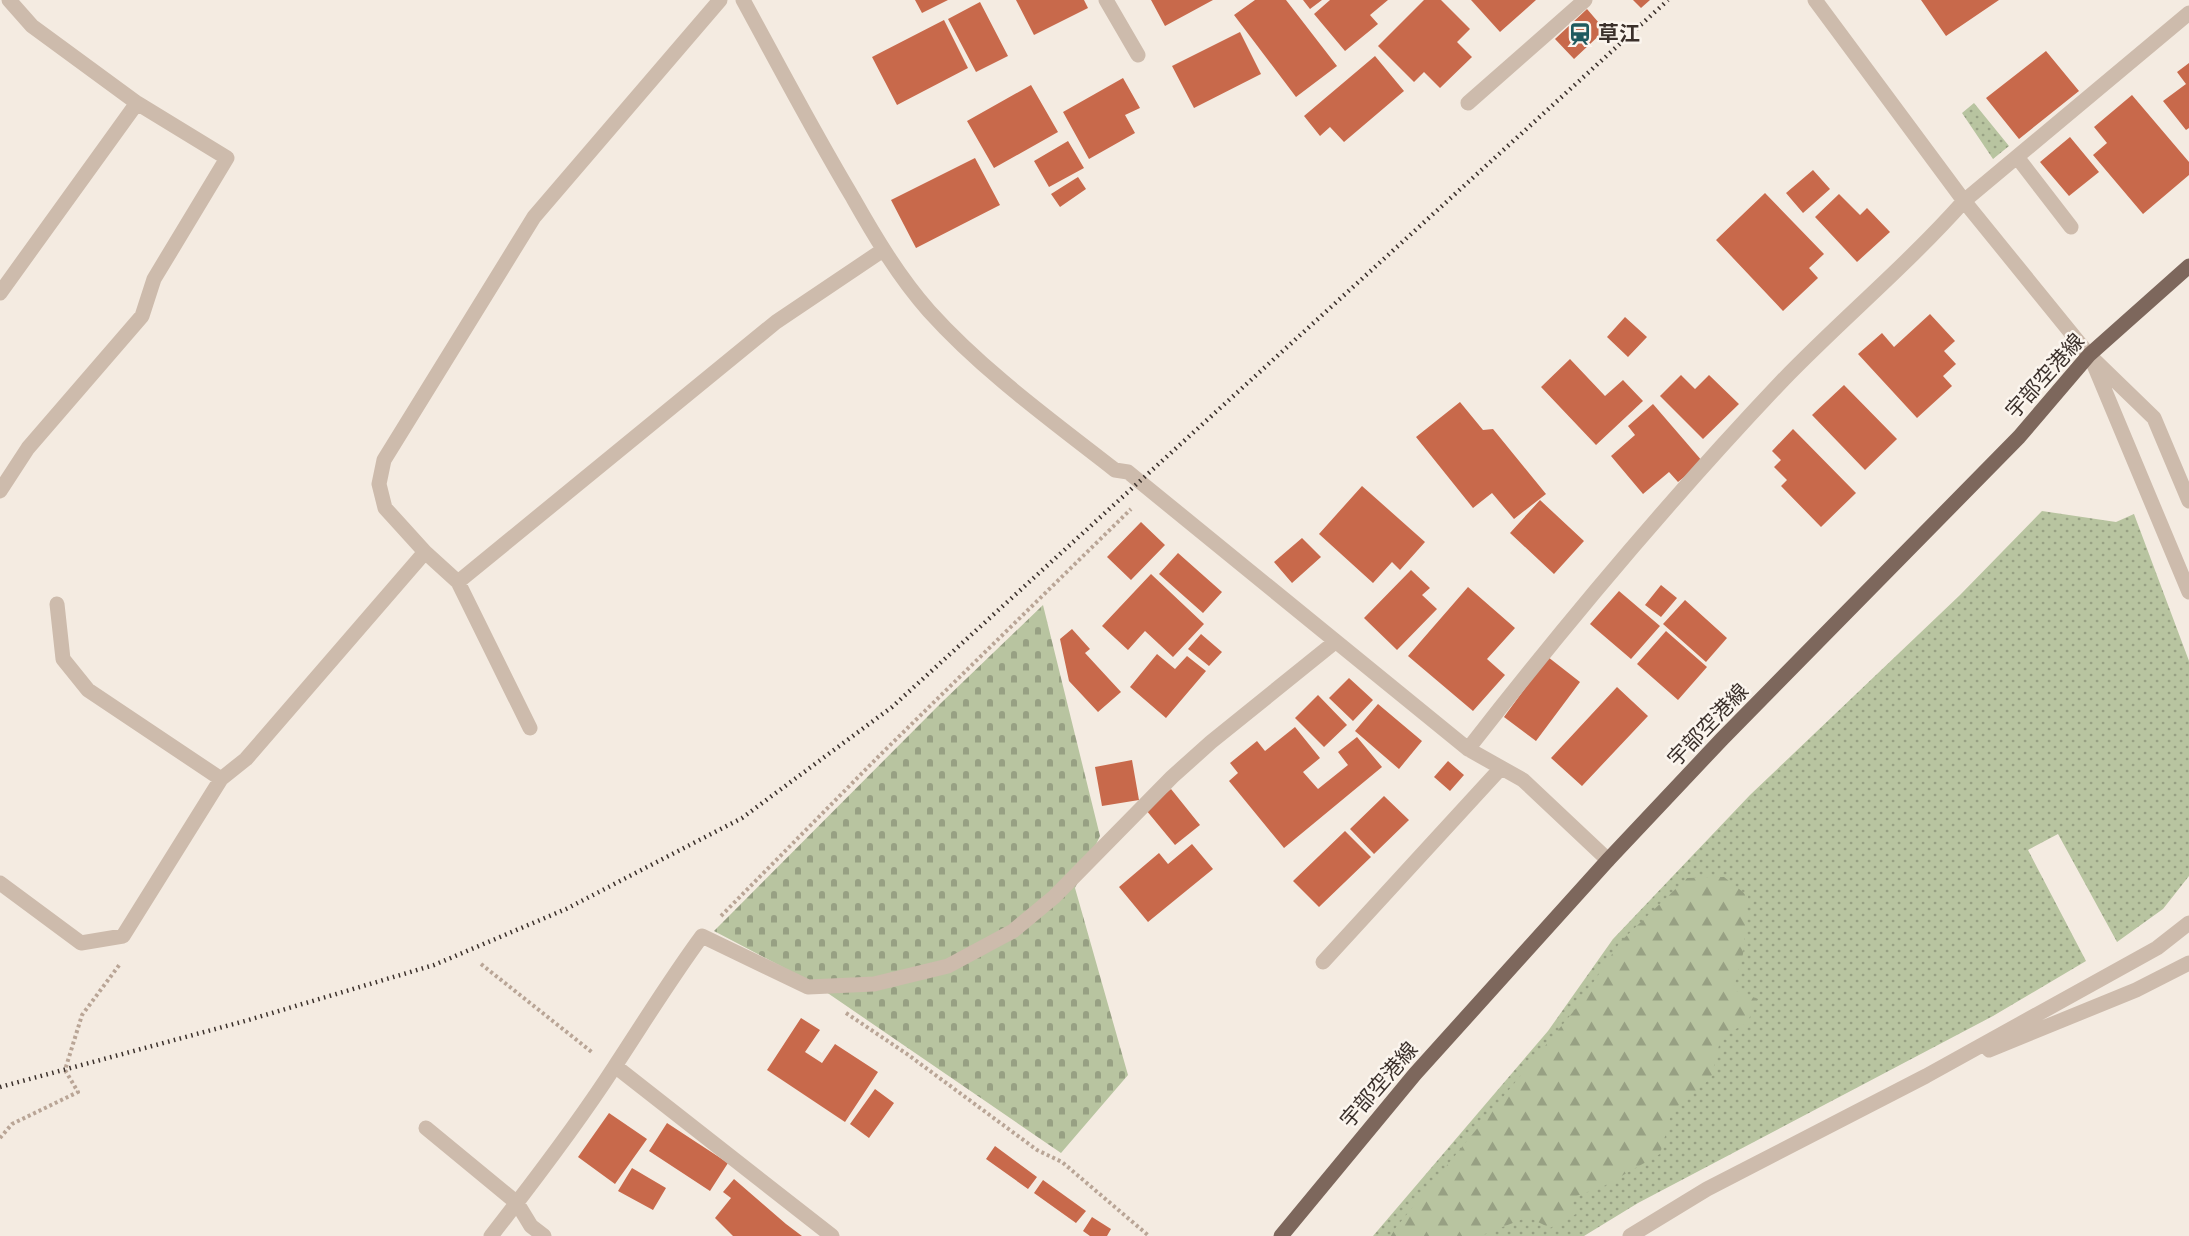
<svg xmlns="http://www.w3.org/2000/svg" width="2189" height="1236" viewBox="0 0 2189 1236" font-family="'Sofia Sans Condensed','Noto Sans JP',sans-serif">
<defs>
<pattern id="grass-dots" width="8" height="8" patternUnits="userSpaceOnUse" patternTransform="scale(1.5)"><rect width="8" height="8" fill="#b8c4a0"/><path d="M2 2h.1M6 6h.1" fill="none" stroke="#97a083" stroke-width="1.8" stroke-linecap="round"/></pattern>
<pattern id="forest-firs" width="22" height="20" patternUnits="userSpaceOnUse" patternTransform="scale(1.5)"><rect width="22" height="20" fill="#b8c4a0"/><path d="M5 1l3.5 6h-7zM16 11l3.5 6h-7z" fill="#97a083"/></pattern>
<pattern id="cemetery-stones" width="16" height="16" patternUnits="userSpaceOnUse" patternTransform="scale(1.5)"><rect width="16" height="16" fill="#b8c4a0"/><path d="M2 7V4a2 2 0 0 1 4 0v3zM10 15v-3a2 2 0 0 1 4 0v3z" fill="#97a083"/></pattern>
</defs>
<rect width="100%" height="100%" fill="#f4ebe1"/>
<path fill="url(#grass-dots)" d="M1974 103 2009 146 1993 159 1962 113Z
M2042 511 2116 522 2134 514 2189 661V876L2163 909 2117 942 2058 834 2028 850 2086 961 1993 1016 1638 1203 1584 1236H1373L1548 1031 1613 939 1750 795 1960 595Z"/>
<path fill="url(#forest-firs)" d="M1724 877 1748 896 1743 954 1733 990 1758 999 1747 1023 1721 1037 1711 1078 1672 1111 1660 1154 1604 1186 1571 1198 1576 1214 1550 1228 1528 1217 1480 1236H1389L1577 1007 1620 942 1687 878Z"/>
<path fill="url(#cemetery-stones)" d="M1043 605 1100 836 1075 888 1128 1075 1061 1153 813 983 714 931 941 703Z"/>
<path fill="#c8694b" d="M915 0H948L922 13Z
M1016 0H1084L1088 8 1034 35Z
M1151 0H1213L1165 26Z
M1255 0H1286L1337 66 1296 97 1234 15Z
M1303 0H1322L1310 9Z
M1330 0H1388L1370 15 1378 24 1345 51 1314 14Z
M1424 0H1441L1470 29 1457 42 1472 57 1440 88 1424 72 1414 82 1378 46Z
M1471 0H1536L1500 32Z
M1633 0H1650L1641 8Z
M1921 0H1999L1946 36Z
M980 2 1008 56 976 72 948 19Z
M1587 9 1605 30 1574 59 1555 39Z
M944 20 968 68 897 105 872 57Z
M1240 32 1261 74 1194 108 1172 66Z
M2046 51 2079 91 2019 139 1986 98Z
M1375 56 1404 91 1344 142 1330 127 1320 136 1304 116Z
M2189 63V128L2186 130 2163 101 2186 84 2177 72Z
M1123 78 1140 108 1125 115 1135 133 1089 159 1063 112Z
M1031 85 1058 132 994 168 967 121Z
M2132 95 2189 162V175L2143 214 2093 155 2107 143 2094 127Z
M2070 137 2099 172 2069 196 2040 162Z
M1068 141 1084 168 1049 187 1034 161Z
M975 158 1000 205 916 248 891 200Z
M1813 170 1830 189 1803 213 1786 193Z
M1078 177 1086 189 1060 207 1051 194Z
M1765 193 1824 254 1809 268 1818 278 1783 311 1716 240Z
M1839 194 1860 215 1867 208 1890 232 1857 262 1815 217Z
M1930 314 1955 341 1944 351 1956 364 1943 376 1952 386 1917 418 1858 354 1882 333 1894 347Z
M1625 317 1647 337 1628 357 1607 337Z
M1570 359 1605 396 1623 380 1643 401 1596 445 1541 387Z
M1681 375 1695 389 1709 375 1739 404 1703 439 1660 396Z
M1844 385 1897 439 1865 470 1812 415Z
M1460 402 1483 430 1493 429 1546 494 1514 519 1492 493 1473 508 1416 437Z
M1653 404 1703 462 1678 482 1669 472 1643 494 1611 456 1635 435 1628 426Z
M1793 429 1856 493 1821 527 1781 486 1787 480 1774 467 1781 460 1772 451Z
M1362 486 1425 542 1400 570 1392 562 1373 583 1319 534Z
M1540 500 1584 541 1554 574 1510 533Z
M1141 522 1165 545 1131 580 1107 557Z
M1302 538 1321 557 1292 583 1274 562Z
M1178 553 1222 592 1203 613 1159 574Z
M1411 570 1430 588 1422 595 1437 609 1397 650 1364 618Z
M1151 574 1204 624 1173 657 1145 631 1128 650 1102 626Z
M1661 585 1677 598 1661 617 1645 605Z
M1468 587 1515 628 1487 659 1505 675 1473 711 1408 656Z
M1619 591 1660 626 1631 659 1590 624Z
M1685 600 1727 638 1706 662 1663 624Z
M1072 629 1090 649 1085 653 1121 692 1098 712 1069 681 1060 639Z
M1666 631 1707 667 1678 700 1637 664Z
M1201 634 1222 652 1209 666 1188 649Z
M1157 654 1175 669 1187 656 1206 671 1166 718 1130 687Z
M1548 657 1580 682 1536 741 1504 717Z
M1349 678 1373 700 1353 721 1329 698Z
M1617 687 1648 716 1582 786 1551 758Z
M1318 695 1347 725 1324 747 1295 718Z
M1378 704 1422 741 1399 769 1355 731Z
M1295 727 1320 758 1303 772 1318 789 1348 765 1338 752 1357 737 1382 767 1284 848 1229 781 1238 773 1230 763 1257 741 1265 751Z
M1132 760 1139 800 1102 806 1095 767Z
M1448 761 1464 775 1450 791 1434 777Z
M1171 789 1200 825 1175 845 1146 810Z
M1384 796 1409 820 1374 854 1350 829Z
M1345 831 1371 857 1319 907 1293 881Z
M1192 844 1213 869 1148 922 1119 887 1159 853 1168 864Z
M801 1018 820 1030 805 1052 822 1063 835 1044 878 1072 845 1122 767 1070Z
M875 1089 894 1103 869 1138 850 1124Z
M609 1113 647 1139 615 1184 578 1157Z
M667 1123 728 1163 710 1191 649 1151Z
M995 1146 1037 1177 1028 1189 986 1159Z
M632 1168 666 1188 653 1210 618 1191Z
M734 1179 786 1224 802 1236H733L715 1218 731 1198 723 1192Z
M1043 1180 1086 1211 1076 1223 1034 1193Z
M1092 1217 1111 1229 1107 1236H1090L1083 1231Z"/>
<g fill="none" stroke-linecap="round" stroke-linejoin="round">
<path stroke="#b9a596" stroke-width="4" stroke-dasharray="3 3" stroke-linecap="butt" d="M721 916 879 756 1131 509
M481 964 593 1053
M846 1013 907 1054 1037 1150 1062 1162 1149 1236
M0 1138 12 1124 78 1092 65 1070 82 1015 120 964"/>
<path stroke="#cdbbac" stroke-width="15" d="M743 0C779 66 814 133 853 198 875 237 899 277 929 311 983 371 1051 420 1115 470L1128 472 1139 481 1468 749 1523 780 1608 860
M1106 0 1138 55
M1815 0 1964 201 2089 355 2154 418 2189 501
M1468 103 1585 0
M2017 157 2071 227
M0 293 137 103 32 26 9 0
M2092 360 2189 592
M0 491 28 448 142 316 154 279 227 158 137 103
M425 552 385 508 379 484 384 460 534 217 720 0
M458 582 530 728
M1468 749C1567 622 1672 497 1783 380 1842 319 1907 265 1964 201L2189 13
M221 779 246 759 425 552 458 582 776 322 883 250
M0 883 81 943 123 936 221 779 88 690 63 659 57 604
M1323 962 1501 768
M1989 1050 2136 990 2189 963
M615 1066 832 1236
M426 1128 517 1203 531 1226 544 1236
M491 1236C534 1181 577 1125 615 1066 644 1022 671 978 702 936L808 987 874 984 948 966 1013 931 1054 897 1172 777 1211 742 1335 642
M1630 1236 1707 1189 1926 1076 2157 948 2189 923"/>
<path stroke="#7d675c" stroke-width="15" d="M1281 1236 1415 1074 1608 860 1722 739 2019 437 2089 355 2189 266"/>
<path stroke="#3b302b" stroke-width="4.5" stroke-dasharray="1.5 4.5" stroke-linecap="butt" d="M0 1087 245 1021 434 965 566 909 742 818 892 707 1668 0"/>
</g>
<defs>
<g id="station-bare" transform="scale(1.8)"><path d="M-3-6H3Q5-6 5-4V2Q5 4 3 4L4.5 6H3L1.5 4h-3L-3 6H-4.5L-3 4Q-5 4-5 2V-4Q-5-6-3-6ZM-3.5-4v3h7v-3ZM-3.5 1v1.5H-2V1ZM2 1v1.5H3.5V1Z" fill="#1f5a5e" stroke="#fbf5ee" stroke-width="2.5" paint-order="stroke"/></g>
</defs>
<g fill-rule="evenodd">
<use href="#station-bare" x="1580" y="34"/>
</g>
<g text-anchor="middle" stroke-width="5" stroke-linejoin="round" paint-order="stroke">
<g font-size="21" font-weight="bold" fill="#3b302b" stroke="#fbf5ee" text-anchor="start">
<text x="1598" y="41">草江</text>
</g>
<g font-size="21" fill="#3b302b" stroke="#fbf5ee">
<text transform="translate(2045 376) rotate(-48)" y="7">宇部空港線</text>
<text transform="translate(1708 725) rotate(-46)" y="7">宇部空港線</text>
<text transform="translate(1379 1085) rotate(-49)" y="7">宇部空港線</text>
</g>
</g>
</svg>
